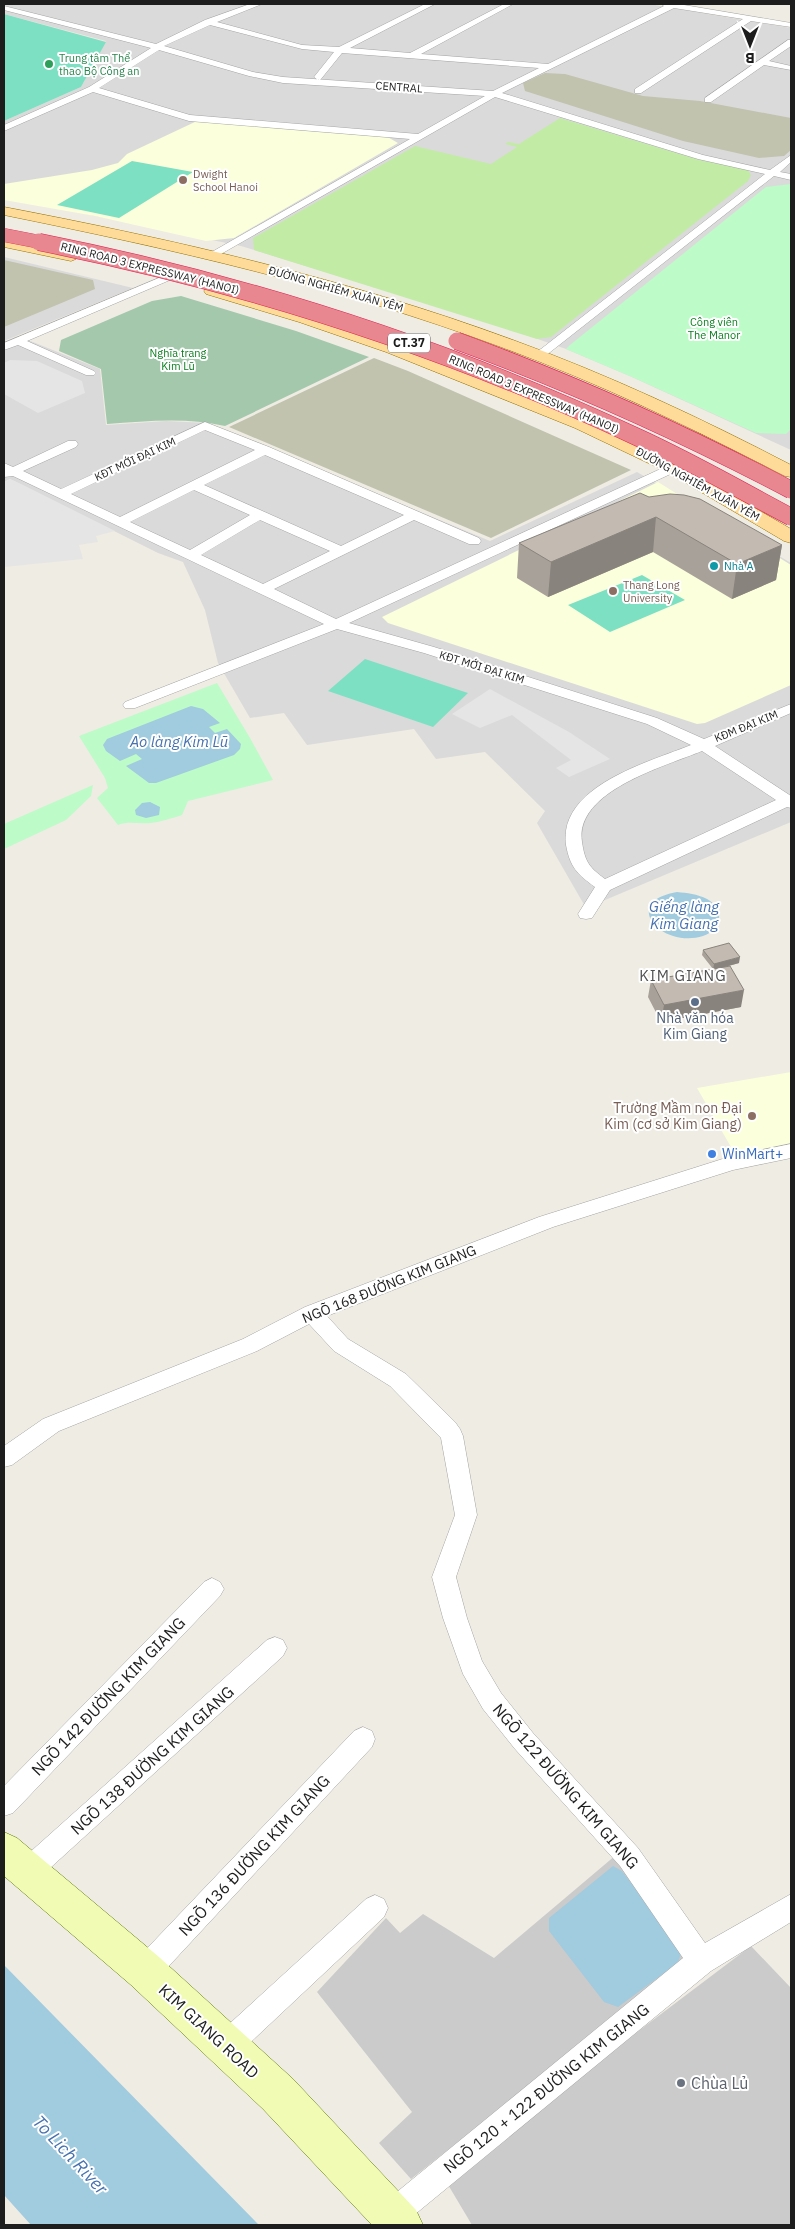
<svg xmlns="http://www.w3.org/2000/svg" width="795" height="2229" viewBox="0 0 795 2229" font-family="'IBM Plex Sans',sans-serif">
<rect width="100%" height="100%" fill="#efece3"/>
<path fill="#dbdada" d="M4 4H649L791 28V450L632 377 566 349 504 327 241 246 4 197V121L81 87 106 41 4 14Z
M4 257 133 288 4 341Z
M18 336 100 369 106 425 166 421 208 423 490 541 637 472 791 563V822L586 908 537 823 545 811 485 752 436 759 414 729 307 745 284 713 250 718 218 663 205 610 183 562 158 553 10 479 4 482V342Z"/>
<path fill="#fcffdb" d="M197 121 384 135 398 143 234 238 206 241 95 216 4 200V184L92 170 118 163 127 154Z
M658 482 791 565V685L705 723 697 724 388 623 382 617Z
M791 1072V1144L735 1154 697 1088Z"/>
<path fill="#cbcbcb" d="M616 1855 690 1959 411 2179 379 2143 412 2112 317 1992 386 1918 400 1933 423 1914 494 1958Z
M751 1946 791 1988V2225H472L444 2178Z"/>
<path fill="#c1c3ae" d="M545 73 565 74 643 96 700 101 791 118V150L784 156 759 158 683 141 525 91 523 83Z
M4 260 93 280 95 289 4 327Z
M374 358 408 371 631 470 491 538 229 427Z"/>
<path fill="#c2eba6" d="M560 118 700 160 748 170 751 175 748 181 551 337 537 339 254 250 253 238 415 146 491 164 517 147 505 144 508 142 519 144Z"/>
<path fill="#a3c8ac" d="M181 296 296 331 369 357 225 426C187 417 147 421 107 424L101 369 59 351 61 340 152 301Z"/>
<path fill="#bdfbc8" d="M791 184V429L786 434 756 433 632 377 566 349 570 345 766 187Z
M217 683 250 738 273 780 188 801 182 815C172 818 161 822 150 823 138 824 128 821 118 825L97 798 108 788 105 778 79 736Z
M93 785 91 796 66 820 4 849V824Z"/>
<path fill="#7ee0c3" d="M4 14 106 42 81 87 4 121Z
M132 161 193 172 119 218 57 205Z
M642 575 685 600 610 632 568 605Z
M365 659 468 693 433 727 328 691Z"/>
<path fill="#e5e5e5" d="M10 360 37 361 82 381 85 393 38 413 4 394V363Z
M10 479 21 484 115 531 96 536 98 542 79 545 83 559 4 567V482Z
M490 689 569 732 610 759 569 777 556 768 571 760 512 715 480 728 452 714Z"/>
<path fill="#a1cbde" d="M191 706 203 709 220 723 209 727 215 733 227 729 241 744 240 749 234 755 156 783H149L126 766 142 759 136 754 120 761 106 751 103 745 107 739Z
M150 802 160 807 159 815 146 818 136 815 135 810 142 803Z
M677 892C687 893 697 894 707 899 725 909 722 930 703 936 662 949 619 902 677 892Z
M613 1866 622 1871 682 1950 678 1963 618 2007 604 2002 549 1931V1918Z
M4 1965 259 2225H31L4 2195Z"/>
<g fill="none" stroke-linecap="round" stroke-linejoin="round">
<g stroke="#a4a4a4" stroke-width="1">
<path id="street" d="M250 4H262L217 22 302 45 339 47 425 4H435L350 48 410 53 504 4H513L421 54 548 64 664 6 661 4H678L791 23V27L751 21 641 93H635V89L743 19 674 8 502 93 703 155 770 170 791 155V162L780 172 791 174V180L774 176 549 353 535 357 531 356 529 354 541 349 765 174 698 159 495 97 214 258 209 255 210 253 410 139 189 121 93 92 4 131V125L89 87 151 48 4 10V6L156 44 205 20ZM210 25 302 49 334 52 314 77 318 80 321 79 342 53 539 68 493 91 283 77 253 72 164 46ZM159 50 249 76 283 83 485 96 418 134 190 115 99 88Z
M788 40H791V46L769 61 791 66V70L764 65 711 102H705V98Z
M166 275 170 276V280L27 341 94 371 96 373 94 375H86L18 345 4 350V343Z
M205 422 269 447 479 538 481 541 479 544H469L414 520 274 589 336 619 669 465H677L679 468 677 471 349 623 434 647 657 718 704 739 791 704V713L715 746 791 796V808L787 807 610 890 592 918 586 919 580 918 578 914 595 887C577 874 570 867 566 845 558 786 649 762 691 745L647 724 424 653 337 629 135 708H125L123 705 125 702 324 624 13 476 4 477V463L13 467 68 441H76L78 444 76 447 23 471 61 489ZM205 430 255 450 120 517 71 494ZM265 455 404 515 341 546 204 485ZM194 490 250 515 190 550 130 522ZM260 520 330 551 263 584 201 555ZM702 751 776 800 605 879C589 867 585 862 582 842 574 791 666 766 702 751Z
M791 1144V1158L733 1170 553 1227 327 1316 348 1339 406 1374 455 1422 460 1429 463 1436 477 1515 456 1577 467 1618 482 1661 501 1693 533 1733 638 1848 705 1943 791 1894V1922L711 1971 402 2225H380L376 2215 381 2205 683 1958 620 1866 515 1749 483 1709 463 1674 443 1618 432 1577 455 1515 441 1438 390 1386 334 1351 309 1324 257 1351 59 1431 12 1465 4 1467V1446L43 1419 243 1339 305 1307 539 1217 732 1156Z
M212 1578 220 1582 224 1589 220 1596 13 1813 4 1816V1786L204 1582Z
M275 1637 283 1640 287 1648 283 1656 37 1880 28 1884 19 1880 15 1871 19 1862 267 1640Z
M363 1727 372 1731 375 1739 372 1747 155 1981 145 1985 135 1981 131 1971 135 1961 354 1731Z
M375 1895 384 1899 388 1908 384 1917 236 2056 226 2060 216 2056 212 2046 216 2036 366 1899Z"/>
</g>
<g stroke="#5f7602" stroke-width="1">
<path id="secondary" d="M4 1832 17 1838 159 1957 293 2079 416 2210 423 2225H372L263 2109 131 1985 4 1876Z"/>
</g>
<g stroke="#967200" stroke-width="1">
<path id="primary" d="M4 207C176 240 348 279 513 340 609 375 701 418 791 465V477L785 476C692 428 599 383 501 347 340 287 172 249 4 215Z
M4 239 71 251 76 253 79 256 76 259 71 261 4 247Z
M212 286 311 316 398 346 587 420 679 464 791 529V543L784 541 667 472 575 428 386 352 299 322 206 294 204 291 206 288Z"/>
</g>
<use href="#street" fill="#fff" fill-rule="evenodd"/>
<use href="#secondary" fill="#f1fbb4" fill-rule="evenodd"/>
<use href="#primary" fill="#fedb98" fill-rule="evenodd"/>
<g stroke="#dd1f4f" stroke-width="14" stroke-linecap="butt">
<path id="highway-bridge-far1" d="M4 235 45 243"/>
</g>
<g stroke="#dd1f4f" stroke-width="18" stroke-linecap="butt">
<path id="highway-bridge" d="M39 242C245 283 447 348 637 437 690 461 740 490 791 517
M457 341C572 383 683 433 791 490"/>
</g>
<use href="#highway-bridge-far1" stroke="#e98791" stroke-width="13"/>
<use href="#highway-bridge" stroke="#e98791" stroke-width="17"/>
</g>
<path fill="#a8a199" d="M649 497 782 545 776 580 732 599 653 552 548 597 517 578 519 543Z
M703 950 739 963 722 968 741 1007 661 1022 648 997 651 980 713 969 702 955Z"/>
<path fill="#88837d" d="M656 517 653 552 548 597 551 562Z
M782 545 776 580 732 599 737 564Z
M740 957 739 963 713 970 714 964Z
M744 990 741 1007 661 1022 664 1005Z"/>
<path fill="#c3bbb2" stroke="#88837d" d="M640 493 649 497 670 494 684 495 700 499 782 545 737 564 656 517 551 562 519 543Z
M729 943 740 957 714 964 703 950Z
M730 966 744 990 664 1005 651 980Z"/>
<circle fill="#2e9e5b" stroke="#fff" stroke-width="2" cx="49" cy="64" r="5"/>
<g fill="#8d6e63" stroke="#fff" stroke-width="2">
<circle cx="183" cy="180" r="5"/>
<circle cx="613" cy="591" r="5"/>
<circle cx="752" cy="1116" r="5"/>
</g>
<circle fill="#0f9aa8" stroke="#fff" stroke-width="2" cx="714" cy="566" r="5"/>
<circle fill="#5c6f8a" stroke="#fff" stroke-width="2" cx="695" cy="1002" r="5"/>
<circle fill="#3f7fe0" stroke="#fff" stroke-width="2" cx="712" cy="1154" r="5"/>
<circle fill="#6b7280" stroke="#fff" stroke-width="2" cx="681" cy="2083" r="5"/>
<g text-anchor="middle" stroke-width="4" stroke-linejoin="round" paint-order="stroke">
<g font-size="11" fill="#27864d" stroke="#fff" text-anchor="start">
<text x="59" y="62">Trung tâm Thể<tspan x="59" dy="13">thao Bộ Công an</tspan></text>
</g>
<g font-size="11" fill="#1d1d1d" stroke="#fff">
<text transform="translate(399 87) rotate(4)" y="4">CENTRAL</text>
<text transform="translate(150 268) rotate(14)" y="4">RING ROAD 3 EXPRESSWAY (HANOI)</text>
<text transform="translate(336 289) rotate(16)" y="4">ĐƯỜNG NGHIÊM XUÂN YÊM</text>
<text transform="translate(534 394) rotate(23)" y="4">RING ROAD 3 EXPRESSWAY (HANOI)</text>
<text transform="translate(135 459) rotate(-25)" y="4">KĐT MỚI ĐẠI KIM</text>
<text transform="translate(698 484) rotate(29)" y="4">ĐƯỜNG NGHIÊM XUÂN YÊM</text>
<text transform="translate(482 667) rotate(17)" y="4">KĐT MỚI ĐẠI KIM</text>
<text transform="translate(746 726) rotate(-22)" y="4">KĐM ĐẠI KIM</text>
</g>
<g font-size="11" fill="#785e54" stroke="#fff" text-anchor="start">
<text x="193" y="178">Dwight<tspan x="193" dy="13">School Hanoi</tspan></text>
<text x="623" y="589">Thang Long<tspan x="623" dy="13">University</tspan></text>
</g>
<g font-size="11" fill="#087e1d" stroke="#fff">
<text x="714" y="326">Công viên<tspan x="714" dy="13">The Manor</tspan></text>
<text x="178" y="357">Nghĩa trang<tspan x="178" dy="13">Kim Lũ</tspan></text>
</g>
<g font-size="11" fill="#0d838f" stroke="#fff" text-anchor="start">
<text x="724" y="570">Nhà A</text>
</g>
<rect fill="#fff" stroke="#616161" stroke-width="1" x="388" y="333.5" width="42" height="19" rx="4"/>
<g font-size="12" font-weight="bold" fill="#1d1d1d">
<text x="409" y="347">CT.37</text>
</g>
<g font-size="14" fill="#4e5e75" stroke="#fff">
<text x="695" y="1023">Nhà văn hóa<tspan x="695" dy="16">Kim Giang</tspan></text>
</g>
<g font-size="14" fill="#785e54" stroke="#fff" text-anchor="end">
<text x="742" y="1113">Trường Mầm non Đại<tspan x="742" dy="16">Kim (cơ sở Kim Giang)</tspan></text>
</g>
<g font-size="14" fill="#366cbe" stroke="#fff" text-anchor="start">
<text x="722" y="1159">WinMart+</text>
</g>
<g font-size="14" fill="#1d1d1d" stroke="#fff">
<text transform="translate(389 1284) rotate(-22)" y="5">NGÕ 168 ĐƯỜNG KIM GIANG</text>
</g>
<g font-size="15" font-style="italic" fill="#4772af" stroke="#fff">
<text x="179" y="747">Ao làng Kim Lũ</text>
<text x="684" y="912">Giếng làng<tspan x="684" dy="17">Kim Giang</tspan></text>
</g>
<g font-size="15" letter-spacing="1" fill="#505050" stroke="#fff">
<text x="683" y="981">KIM GIANG</text>
</g>
<g font-size="16" fill="#1d1d1d" stroke="#fff">
<text transform="translate(108 1696) rotate(-46)" y="6">NGÕ 142 ĐƯỜNG KIM GIANG</text>
<text transform="translate(152 1760) rotate(-42)" y="6">NGÕ 138 ĐƯỜNG KIM GIANG</text>
<text transform="translate(566 1786) rotate(49)" y="6">NGÕ 122 ĐƯỜNG KIM GIANG</text>
<text transform="translate(254 1855) rotate(-47)" y="6">NGÕ 136 ĐƯỜNG KIM GIANG</text>
<text transform="translate(209 2031) rotate(43)" y="6">KIM GIANG ROAD</text>
<text transform="translate(546 2088) rotate(-39)" y="6">NGÕ 120 + 122 ĐƯỜNG KIM GIANG</text>
</g>
<g font-size="16" fill="#5b616d" stroke="#fff" text-anchor="start">
<text x="691" y="2089">Chùa Lủ</text>
</g>
<g font-size="18" font-style="italic" fill="#4772af" stroke="#fff">
<text transform="translate(70 2155) rotate(47)" y="6">To Lich River</text>
</g>
</g>
<rect width="795" height="2229" fill="none" stroke="#1d1d1d" stroke-width="10"/>
<g transform="translate(750 45) rotate(180)" stroke="#ffffff" stroke-width="4" paint-order="stroke">
<path d="M0-4L9 19L0 12L-9 19Z" fill="#1d1d1d"/>
<text y="-8" font-size="14" font-weight="bold" text-anchor="middle" fill="#1d1d1d">B</text>
</g>
</svg>
